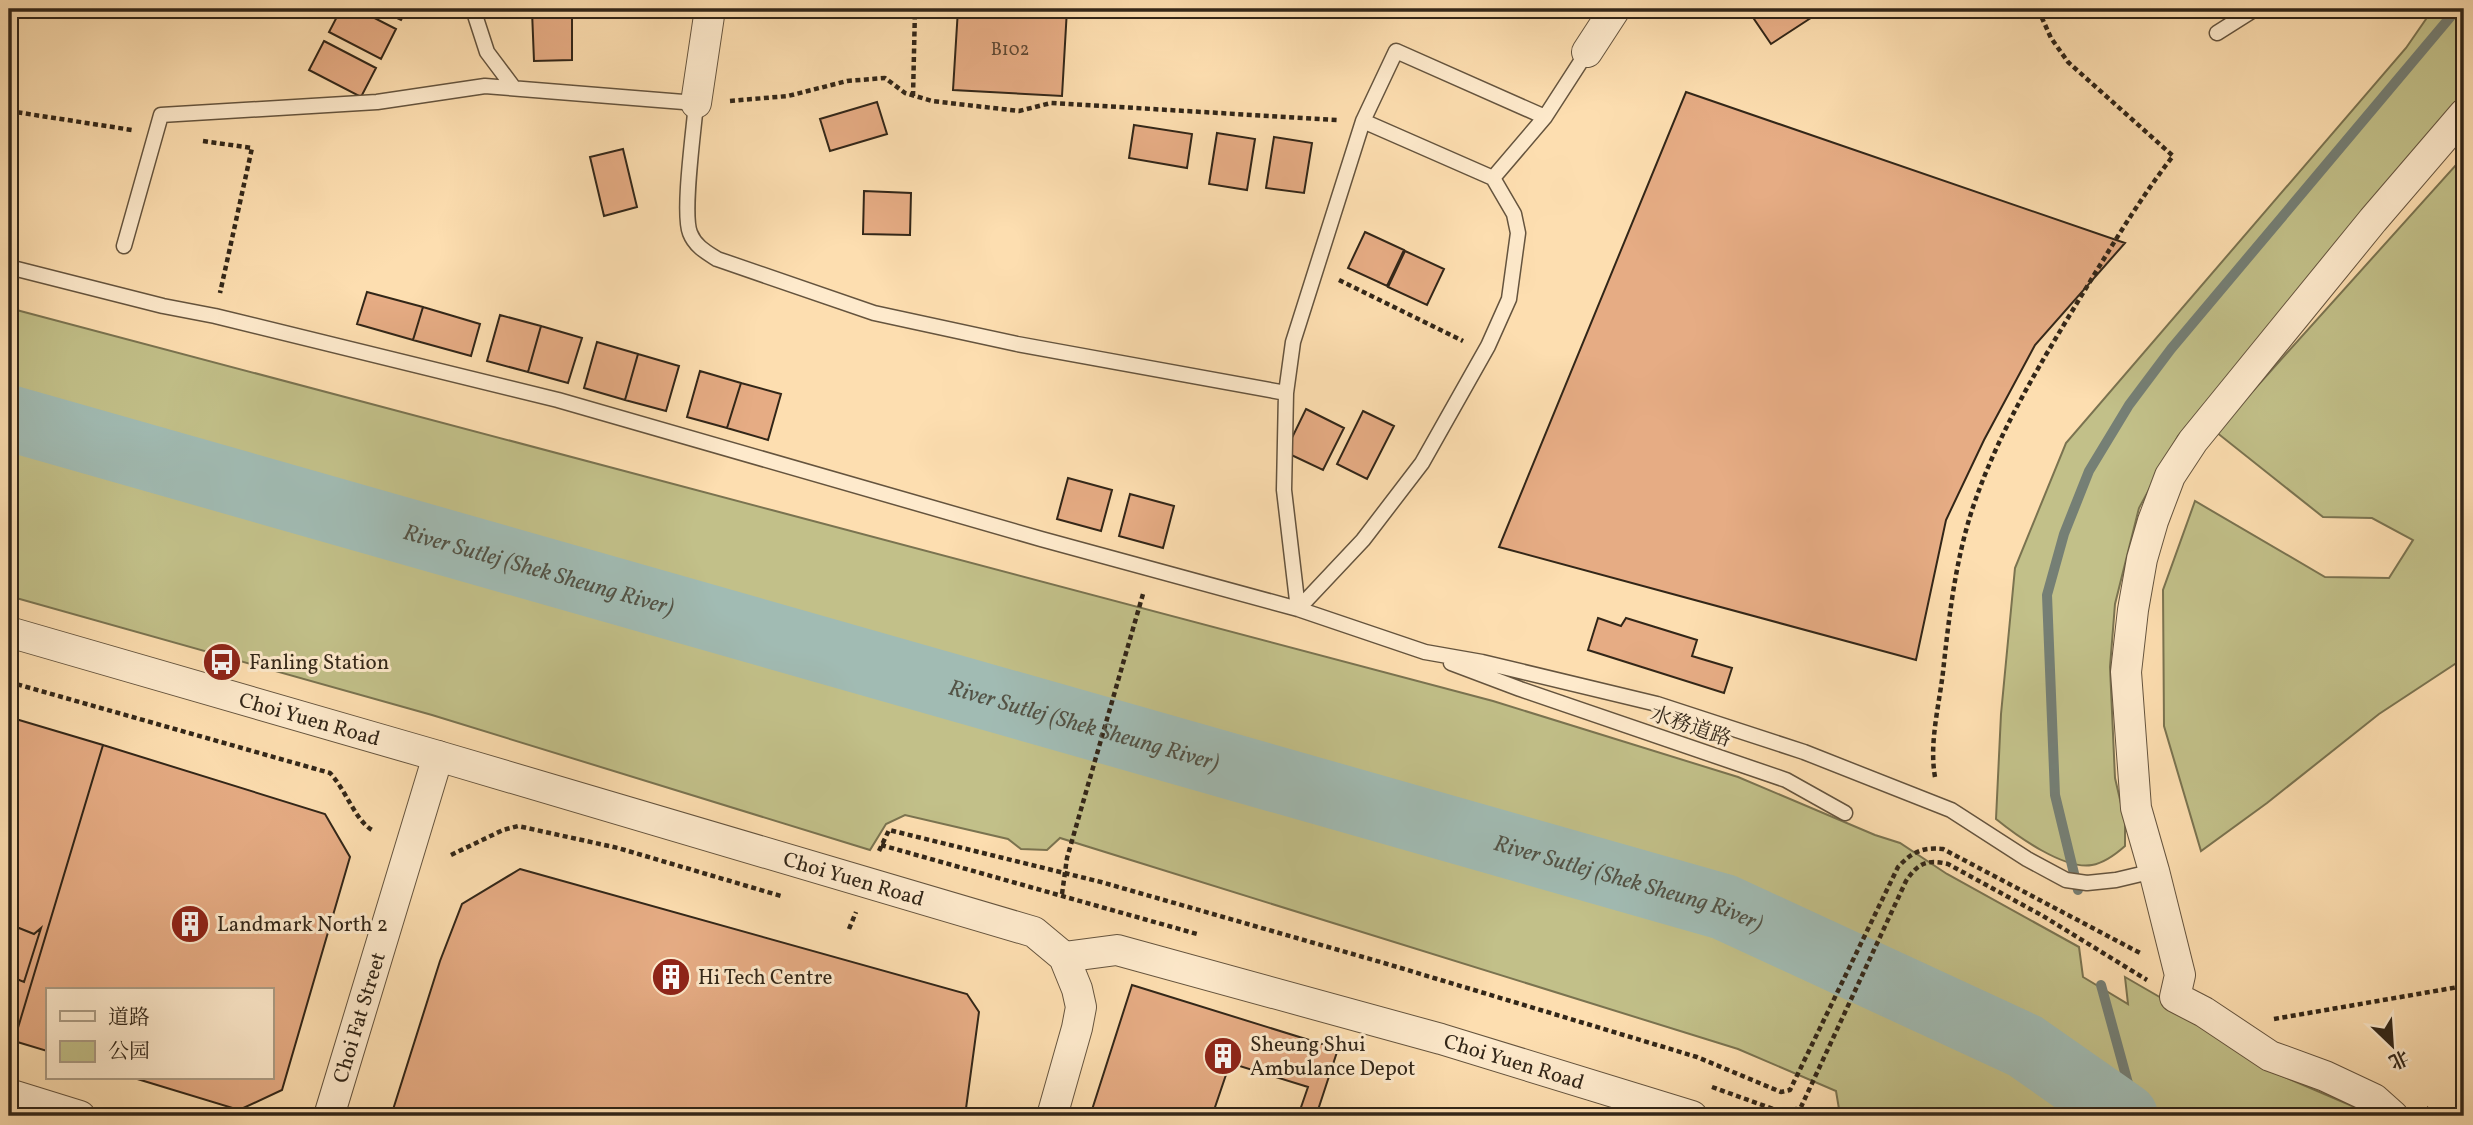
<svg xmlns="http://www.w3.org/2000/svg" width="2473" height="1125" viewBox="0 0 2473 1125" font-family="Vollkorn,'Noto Serif SC',serif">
<rect width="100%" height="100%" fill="#fddeb0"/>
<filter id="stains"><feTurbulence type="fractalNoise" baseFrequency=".00286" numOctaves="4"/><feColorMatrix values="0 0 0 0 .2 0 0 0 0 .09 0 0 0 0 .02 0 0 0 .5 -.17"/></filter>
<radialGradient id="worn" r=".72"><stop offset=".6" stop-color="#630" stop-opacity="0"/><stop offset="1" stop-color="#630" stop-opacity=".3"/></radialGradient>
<path fill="#c2c089" stroke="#7a7350" stroke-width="2" d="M2433 9H2464V95L2178 436 2139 508 2115 604 2110 667 2115 778 2125 821V846C2116 854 2104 863 2092 865 2064 870 2017 836 1996 819L2001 714 2015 568 2066 443 2406 48Z
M2464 156V664H2455L2379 714 2267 803 2201 851 2164 726 2163 590 2195 501 2325 577 2389 578 2413 540 2372 518 2323 517 2216 432Z
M9 308 1493 701 1738 777 1875 835 1900 843 1947 874 2079 947 2083 977 2128 1004 2125 977 2170 1003 2273 1072 2364 1111 2370 1116H1845L1839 1109 1836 1091 1738 1049 1060 838 1047 850 1021 849 1008 839 905 815 886 824 870 850 432 715 9 596Z"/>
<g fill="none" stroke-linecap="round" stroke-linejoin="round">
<path stroke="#757f75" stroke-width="10" d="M2078 890 2055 795 2047 595 2064 534 2089 471 2129 405 2171 349 2457 9
M2101 985 2137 1116"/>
<path stroke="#a1bbb3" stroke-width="66" id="s1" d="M9 418 1724 907 2025 1046 2125 1116"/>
</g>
<path fill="#e6ac84" stroke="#322618" stroke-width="2" d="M341 9H357L396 29 381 59 329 32Z
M378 9H407L401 20Z
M958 9H1067L1062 96 953 90Z
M1764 9H1818L1820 12 1771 44 1752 16Z
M572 10V60L534 61 532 11Z
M324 41 376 68 361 97 309 70Z
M1686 92 2125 243 2035 345 1984 440 1946 520 1916 660 1499 547Z
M877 102 887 134 830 151 820 119Z
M1134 125 1192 134 1187 168 1129 158Z
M1217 133 1255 139 1247 190 1209 184Z
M1274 137 1312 143 1304 193 1266 188Z
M623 149 637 207 604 216 590 157Z
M864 191 911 193 910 235 863 234Z
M1365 232 1404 250 1387 286 1348 268Z
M1405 251 1444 269 1427 305 1388 287Z
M367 292 423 307 413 340 357 324Z
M423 307 480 324 471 356 413 340Z
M500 315 541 326 528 372 487 361Z
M541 326 582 338 568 383 528 372Z
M597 342 638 354 625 400 584 388Z
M638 354 679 366 666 411 625 400Z
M700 371 741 383 727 428 687 417Z
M741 383 781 394 768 440 727 428Z
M1306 409 1344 428 1323 470 1285 452Z
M1363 411 1394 426 1367 479 1337 464Z
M1068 478 1112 490 1101 531 1057 519Z
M1130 494 1174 506 1163 548 1119 536Z
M1598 618 1621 626 1626 618 1697 640 1692 656 1732 668 1724 693 1588 650Z
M9 717 103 745 14 1041 9 1040Z
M103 745 325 814 350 857 282 1090 239 1110 134 1078H271V990H47V1051L14 1041Z
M520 869 967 994 979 1012 965 1116H391L440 961 462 904Z
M14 926 34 934 41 928 24 982 9 976V940Z
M1132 985 1338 1049 1316 1116H1298L1308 1087 1230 1063 1212 1116H1090Z"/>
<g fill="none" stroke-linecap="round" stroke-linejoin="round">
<g stroke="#65543e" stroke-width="17">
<path id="service" d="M473 9 487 52 514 88
M2217 33 2255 9
M1363 121 1396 51 1545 117
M124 246 161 115 377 102 485 86 696 103C694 129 682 213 690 233 695 246 706 252 717 259L874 313 1017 344 1286 393 1284 490 1298 609
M9 267 163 306 215 316 558 400 1041 539 1298 609 1425 652 1482 662 1657 704 1804 752 1951 810 2027 859 2066 880 2087 883 2116 880 2154 871
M1286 393 1293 342 1363 121 1493 178 1545 117 1587 52
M1298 609 1363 540 1422 463 1488 346 1509 299 1518 233 1514 214 1493 178
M1451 663 1520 689 1786 780 1845 813"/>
</g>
<g stroke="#65543e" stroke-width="32">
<g id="minor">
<path d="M1587 52 1615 9"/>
<path d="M696 103 710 9"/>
<path id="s2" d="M9 632 438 756 1034 932 1064 957 1077 989 1081 1007 1077 1028 1052 1116"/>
<path id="s3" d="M1064 957 1117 950 1441 1039 1692 1116"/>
<path d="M9 1094 80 1116"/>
<path id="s4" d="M329 1116 438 756"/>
<path d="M2393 1116 2374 1099 2325 1076 2270 1056 2204 1012 2175 997 2180 975 2154 871 2136 808 2126 672 2133 610 2142 559 2153 521 2170 476 2193 441 2373 220 2464 114"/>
</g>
</g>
<path stroke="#322618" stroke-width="4.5" stroke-dasharray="5 3.5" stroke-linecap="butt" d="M913 96 915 9
M730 101 788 96 847 81 885 78 905 93 932 101 1019 111 1051 103 1337 120
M9 111 132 130
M203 141 252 148 220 293
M1339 280 1463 341
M9 682 330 773C346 790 355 820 372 830
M1935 777C1929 743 1939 706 1943 672 1949 617 1955 563 1972 510 1997 434 2039 366 2080 298 2110 249 2138 201 2173 156L2068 62 2051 38 2038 9
M881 845 1197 934
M879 851 889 830 1101 882 1384 963 1697 1057 1781 1092 1790 1090 1898 867C1912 852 1922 847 1943 849L2140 953
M451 855 503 830 518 826 618 848 781 896
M1062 894 1067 858 1143 594
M849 929 856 912
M2274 1019 2464 986
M1712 1087 1776 1110 1789 1112 1801 1107 1906 881C1918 863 1927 859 1948 864L2043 916 2147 980
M2426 1108 2436 1116"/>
<use href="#service" stroke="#feeacc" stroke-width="14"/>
<use href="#minor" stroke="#feeacc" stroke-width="30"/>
</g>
<defs>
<g id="bus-disc" transform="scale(2.0125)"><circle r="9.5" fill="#8f2418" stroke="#feeacc"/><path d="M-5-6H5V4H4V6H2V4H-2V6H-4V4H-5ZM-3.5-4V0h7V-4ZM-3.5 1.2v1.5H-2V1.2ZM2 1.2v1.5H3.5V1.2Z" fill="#fff"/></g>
<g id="building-disc" transform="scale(2.0125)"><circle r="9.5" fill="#8f2418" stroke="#feeacc"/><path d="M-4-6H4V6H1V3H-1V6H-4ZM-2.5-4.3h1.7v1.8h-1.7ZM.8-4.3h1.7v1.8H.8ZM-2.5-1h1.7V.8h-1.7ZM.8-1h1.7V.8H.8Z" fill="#fff"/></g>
</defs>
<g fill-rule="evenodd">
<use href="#bus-disc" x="222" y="662"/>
<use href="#building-disc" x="190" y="924"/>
<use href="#building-disc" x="671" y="977"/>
<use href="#building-disc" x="1223" y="1056"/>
</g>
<g text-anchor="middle" stroke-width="6" stroke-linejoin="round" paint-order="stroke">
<g font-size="18" fill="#5f4833">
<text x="1010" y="55">B102</text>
</g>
<g font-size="21" fill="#322618" stroke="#feeacc" text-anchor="start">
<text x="249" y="669">Fanling Station</text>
<text x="217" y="931">Landmark North 2</text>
<text x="698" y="984">Hi Tech Centre</text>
<text x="1250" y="1051">Sheung Shui<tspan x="1250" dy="24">Ambulance Depot</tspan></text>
</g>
<g font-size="21" fill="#322618" stroke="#feeacc">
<text dy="7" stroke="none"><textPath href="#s2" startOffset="313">Choi Yuen Road</textPath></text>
<text transform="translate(1691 726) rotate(19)" y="7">水務道路</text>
<text dy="7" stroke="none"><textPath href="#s2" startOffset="880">Choi Yuen Road</textPath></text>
<text dy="7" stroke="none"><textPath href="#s4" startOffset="103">Choi Fat Street</textPath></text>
<text dy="7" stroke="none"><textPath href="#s3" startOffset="466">Choi Yuen Road</textPath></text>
</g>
<g font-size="23" font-style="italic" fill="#535346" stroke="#feeacc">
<text dy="8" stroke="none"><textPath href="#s1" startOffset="551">River Sutlej (Shek Sheung River)</textPath></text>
<text dy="8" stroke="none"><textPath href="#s1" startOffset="1118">River Sutlej (Shek Sheung River)</textPath></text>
<text dy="8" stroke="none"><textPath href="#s1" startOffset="1685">River Sutlej (Shek Sheung River)</textPath></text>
</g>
</g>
<rect width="2473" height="1125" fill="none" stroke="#fddeb0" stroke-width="35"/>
<rect x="10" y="10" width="2452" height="1104" fill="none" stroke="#322618" stroke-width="3.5"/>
<rect x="18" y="18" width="2438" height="1090" fill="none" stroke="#322618" stroke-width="2"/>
<rect x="46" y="988" width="228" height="91" fill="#feeacc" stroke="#ac9c84" stroke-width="2"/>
<rect x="60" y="1011" width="35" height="10" fill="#feeacc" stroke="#ac9c84" stroke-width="2"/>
<text x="108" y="1024" font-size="21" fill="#322618">道路</text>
<rect x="60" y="1041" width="35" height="21" fill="#c2c089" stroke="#ac9c84" stroke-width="2"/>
<text x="108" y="1058" font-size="21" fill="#322618">公园</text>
<g transform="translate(2392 1045) rotate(155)" stroke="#feeacc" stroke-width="5" paint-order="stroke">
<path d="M0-5L12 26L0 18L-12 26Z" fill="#322618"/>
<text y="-10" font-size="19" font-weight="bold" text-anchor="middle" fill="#322618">北</text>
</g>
<rect width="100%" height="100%" filter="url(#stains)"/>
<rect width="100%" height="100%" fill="url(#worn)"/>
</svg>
